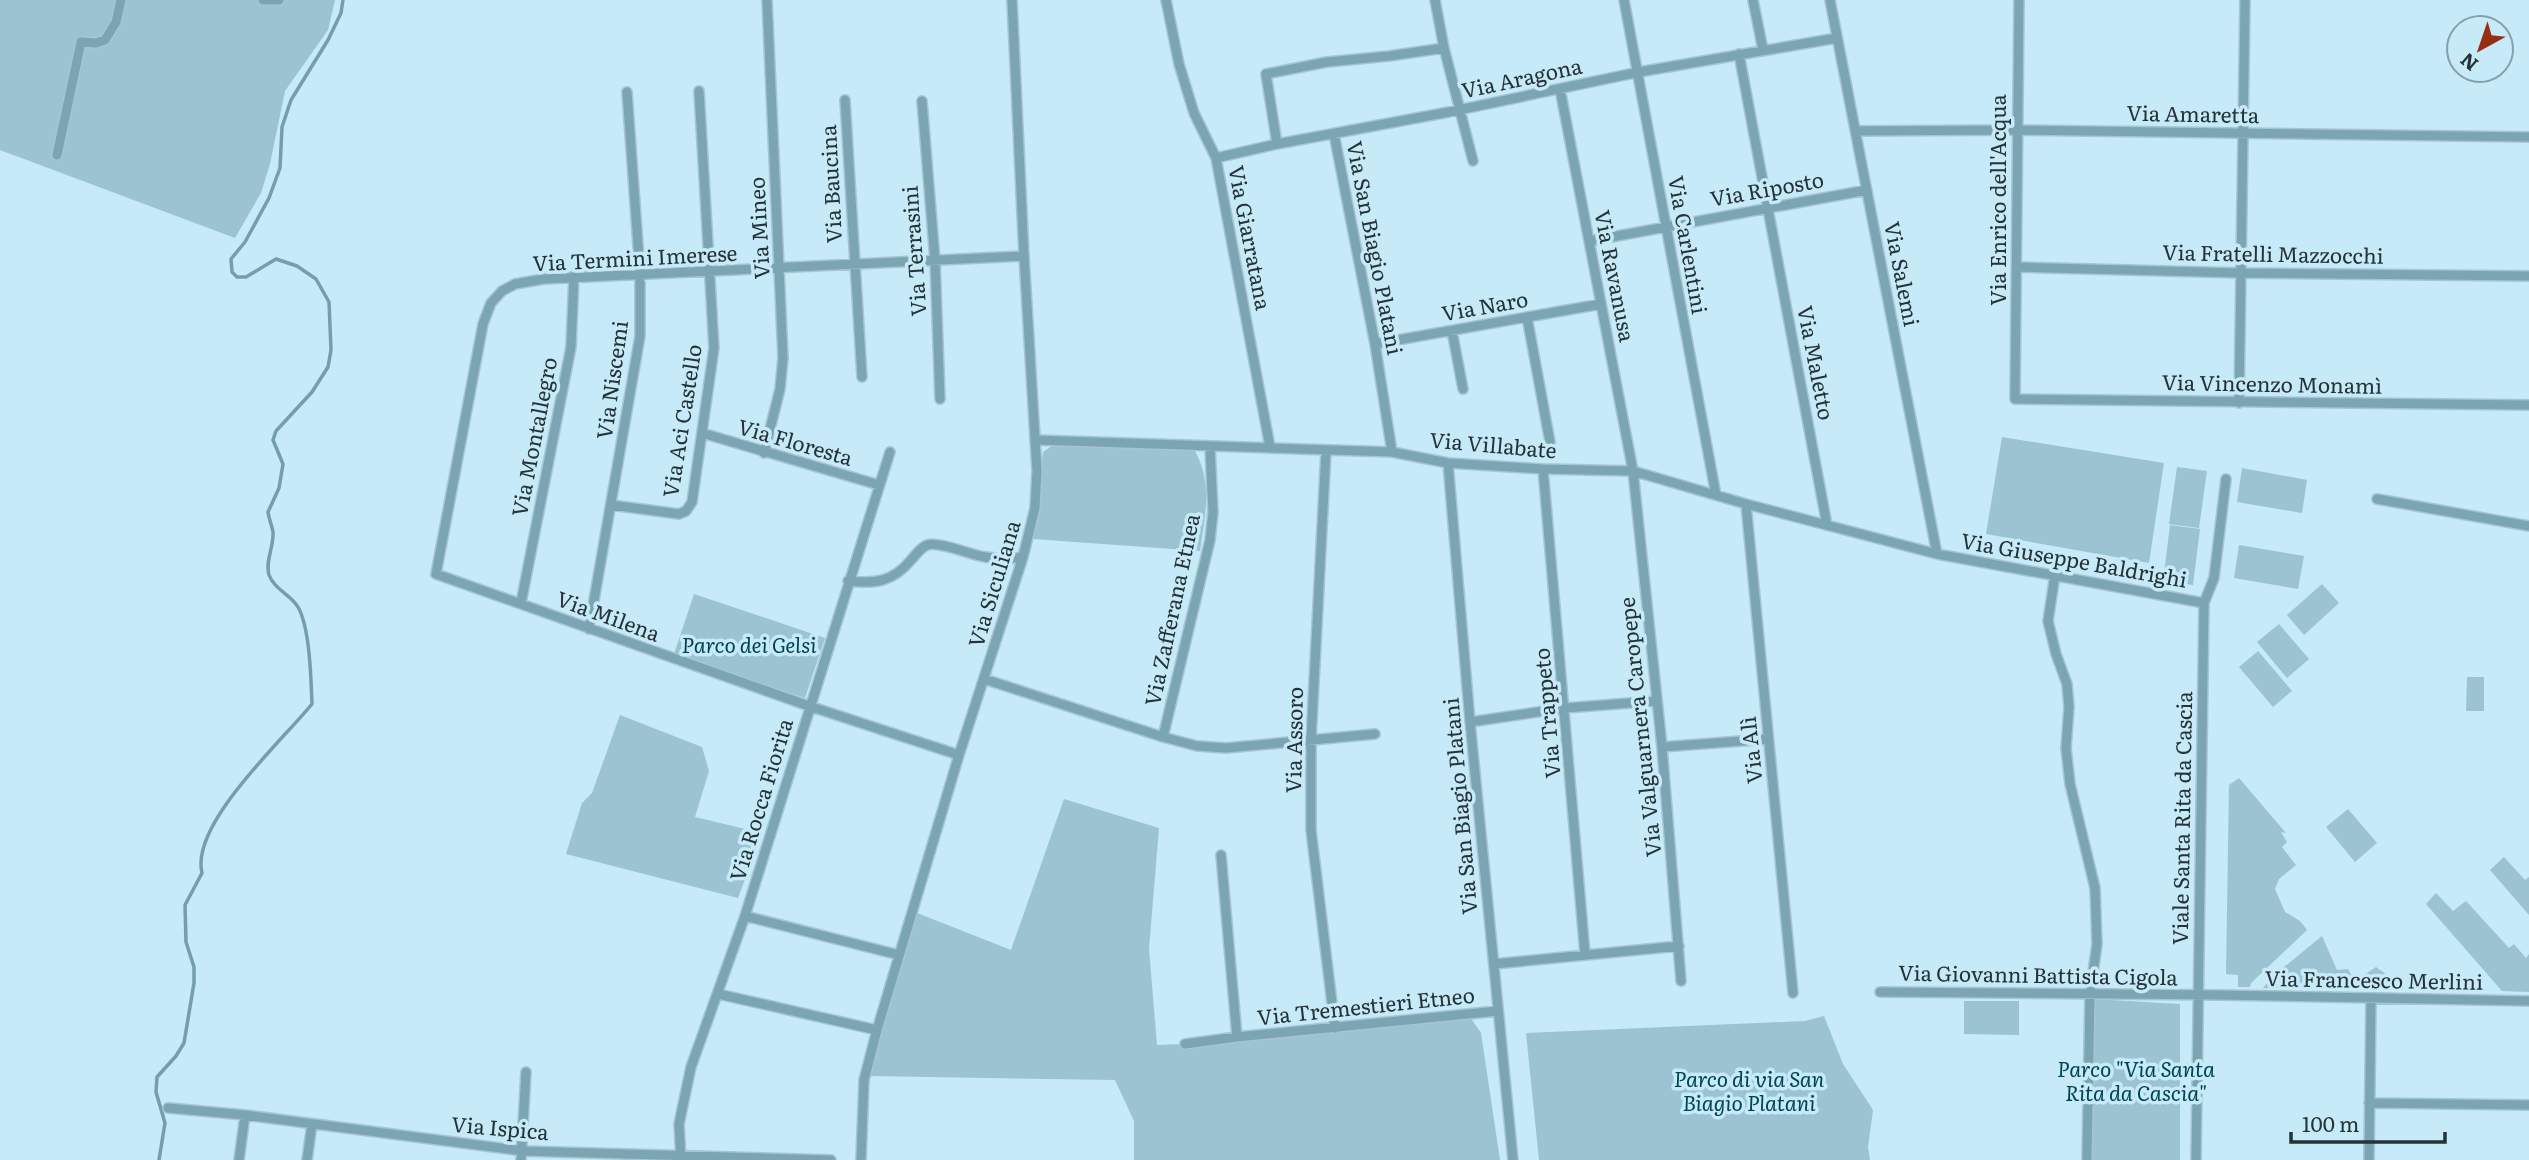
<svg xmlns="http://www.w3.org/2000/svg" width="2529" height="1160" viewBox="0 0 2529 1160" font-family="Literata,serif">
<rect width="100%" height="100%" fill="#c6eaf7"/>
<path fill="#9bc3d2" d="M0 0H335L328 30 285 91 270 164 261 193 235 238 0 150Z
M2002 437 2164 463 2149 563 1986 534Z
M1056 443 1195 451C1213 484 1205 516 1200 551L1033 539 1043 452Z
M2177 467 2207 471 2199 528 2169 524Z
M2242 468 2307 480 2302 513 2237 502Z
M2170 525 2200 529 2193 585 2163 582Z
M2239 545 2304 556 2298 589 2234 578Z
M2322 584 2339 603 2304 635 2287 615Z
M694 594 825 638 805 698 674 654Z
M2279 624 2309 659 2287 678 2257 642Z
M2258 651 2292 691 2273 707 2239 667Z
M2467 677H2484V711H2466Z
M620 715 702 747 709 771 695 817 762 833 738 898 566 854 582 803 592 793Z
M2239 778 2286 833 2281 832 2287 842 2282 847 2296 865 2279 879 2275 889 2285 912 2300 921 2307 930 2251 983 2250 987H2238V975L2226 974 2229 785Z
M1064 799 1159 828 1149 949 1157 1045 1185 1044 1468 1014 1481 1033 1500 1160H1134V1121L1115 1080 869 1076 912 911 1011 950Z
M2348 809 2377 843 2355 862 2326 827Z
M2504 857 2525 880 2529 877V915L2490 870Z
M2436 893 2453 911 2466 901 2509 948 2514 944 2526 958 2529 954V992L2502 991 2426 904Z
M2322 936 2337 970 2348 969 2355 981 2376 967 2401 985 2392 988H2263L2273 976Z
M2093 999 2180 1004V1160H2090Z
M1964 1001H2019V1035L1964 1034Z
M1824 1016 1843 1064 1873 1110 1868 1147 1870 1160H1539L1526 1033 1805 1021Z"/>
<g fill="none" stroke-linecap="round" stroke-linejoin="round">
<path stroke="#749ead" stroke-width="3.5" d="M159 1160 165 1123 156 1092 157 1077 176 1056 184 1043 194 983V967L186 942 185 905 202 873C190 824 283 740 312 704 311 679 310 628 298 607 291 595 274 589 269 575 265 561 274 547 273 532 272 526 269 519 268 512L279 488 283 464 273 440 276 431 312 392 328 367 331 350 329 302 316 279 297 266 276 259 246 277H237L232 272 231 259 245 242 269 198 280 168 282 127 291 100 328 40 341 13 343 0"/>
<g stroke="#a6c5d1" stroke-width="12">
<path id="street" d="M263 0H279
M1166 0 1179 64 1194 113 1216 158 1270 447
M1435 0 1444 48 1473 161
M1624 0 1716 495
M1753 0 1763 50
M1830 0 1937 554
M2019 0 2015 399 2529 405
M1739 54 1827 525
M1560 89 1633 471 1662 747 1681 981
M845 100 862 377
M922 101 935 260 940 399
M1856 131 2017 130 2529 137
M1334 134 1375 344 1392 452
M1277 144 1266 74 1327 62 1389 56 1444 48
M57 155 81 42 96 43 105 40 116 22 121 0
M1216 158 1277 144 1449 112 1639 72 1837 38
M1590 241 1867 190
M2017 267 2241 273 2529 276
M1527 317 1550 442
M1452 331 1463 389
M1375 344 1601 304
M2239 403 2245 0
M702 433 879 485
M1035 440 1392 452 1448 463 1543 469 1633 471 1746 504 1937 554 2204 603
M1326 451 1311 740V830L1335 1028
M764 453 780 389 783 358 767 0
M1448 463 1470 722 1513 1160
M1543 469 1585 954
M2377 499 2529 526
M1746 504 1793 993
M611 505 679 514 686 511 692 502 714 348 699 91
M2055 575 2048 621 2056 654 2067 684 2069 707 2066 748 2070 784 2095 888 2097 944 2090 994 2087 1160
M848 581C875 584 893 582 911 560 916 555 920 548 927 545 939 541 971 555 985 557 998 559 1011 559 1023 557
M521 603 571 347 574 276
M589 629 640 336V273L627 92
M984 679 1163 737 1197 746 1226 748 1375 734
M1470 722 1565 708 1656 701
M1163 737 1210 540 1213 512 1210 447
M1662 747 1768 739
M959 755 809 706 436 574 483 324 491 303 502 291 515 284 544 279 1024 256
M1221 855 1237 1037
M745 916 899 955
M1494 964 1679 946
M1880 992 2218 995 2529 1001
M718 994 877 1030
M1185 1044 1237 1037 1498 1011
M2369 1103 2529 1105
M168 1108 245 1115 523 1151 831 1160
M239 1160 245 1115
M307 1160 312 1124
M521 1160 526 1072
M681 1160 679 1124 691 1067 745 916 890 452
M861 1160 864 1080 877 1030 959 755 1023 557 1035 508 1037 471 1024 256 1012 0
M2196 1160 2204 603 2214 578 2226 479
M2369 1160 2371 999"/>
</g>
<use href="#street" stroke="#7ca5b4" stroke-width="9"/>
</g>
<g text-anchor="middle" stroke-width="7" stroke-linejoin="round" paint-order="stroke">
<g font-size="21" fill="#253237" stroke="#c6eaf7">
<text transform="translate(1522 79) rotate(-12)" y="7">Via Aragona</text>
<text transform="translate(2193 115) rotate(1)" y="7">Via Amaretta</text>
<text transform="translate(832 184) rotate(-93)" y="7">Via Baucina</text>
<text transform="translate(1767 190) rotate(-10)" y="7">Via Riposto</text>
<text transform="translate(1999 200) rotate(-90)" y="7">Via Enrico dell'Acqua</text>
<text transform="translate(760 228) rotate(-93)" y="7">Via Mineo</text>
<text transform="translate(1249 238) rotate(79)" y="7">Via Giarratana</text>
<text transform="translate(1687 245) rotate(80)" y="7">Via Carlentini</text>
<text transform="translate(1374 248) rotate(79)" y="7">Via San Biagio Platani</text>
<text transform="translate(915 251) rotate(-94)" y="7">Via Terrasini</text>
<text transform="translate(2273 255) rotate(1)" y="7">Via Fratelli Mazzocchi</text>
<text transform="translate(635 259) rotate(-3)" y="7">Via Termini Imerese</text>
<text transform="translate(1901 274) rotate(79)" y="7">Via Salemi</text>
<text transform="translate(1614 276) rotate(79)" y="7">Via Ravanusa</text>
<text transform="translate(1485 307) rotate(-10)" y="7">Via Naro</text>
<text transform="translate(1815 363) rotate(79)" y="7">Via Maletto</text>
<text transform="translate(613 380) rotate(-82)" y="7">Via Niscemi</text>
<text transform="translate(2272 385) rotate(1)" y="7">Via Vincenzo Monamì</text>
<text transform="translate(683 421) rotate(-81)" y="7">Via Aci Castello</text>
<text transform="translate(535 437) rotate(-79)" y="7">Via Montallegro</text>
<text transform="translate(795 443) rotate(16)" y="7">Via Floresta</text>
<text transform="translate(1493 446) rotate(5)" y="7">Via Villabate</text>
<text transform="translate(2074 561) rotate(10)" y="7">Via Giuseppe Baldrighi</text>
<text transform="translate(995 584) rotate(-73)" y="7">Via Siculiana</text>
<text transform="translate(1173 610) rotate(-78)" y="7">Via Zafferana Etnea</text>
<text transform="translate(608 617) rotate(20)" y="7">Via Milena</text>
<text transform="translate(1548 713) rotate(-95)" y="7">Via Trappeto</text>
<text transform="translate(1641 727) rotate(-96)" y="7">Via Valguarnera Caropepe</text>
<text transform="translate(1295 740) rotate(-89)" y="7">Via Assoro</text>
<text transform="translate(1752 750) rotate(-96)" y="7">Via Alì</text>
<text transform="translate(762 800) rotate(-73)" y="7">Via Rocca Fiorita</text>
<text transform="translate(1461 806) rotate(-95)" y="7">Via San Biagio Platani</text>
<text transform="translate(2183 818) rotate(-89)" y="7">Viale Santa Rita da Cascia</text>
<text transform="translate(2038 976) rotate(1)" y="7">Via Giovanni Battista Cigola</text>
<text transform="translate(2374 981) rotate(1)" y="7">Via Francesco Merlini</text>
<text transform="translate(1366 1007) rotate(-6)" y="7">Via Tremestieri Etneo</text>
<text transform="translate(500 1129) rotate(5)" y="7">Via Ispica</text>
</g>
<g font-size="21" font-style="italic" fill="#004354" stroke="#c6eaf7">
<text x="749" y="653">Parco dei Gelsi</text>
<text x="2136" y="1077">Parco "Via Santa<tspan x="2136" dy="24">Rita da Cascia"</tspan></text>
<text x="1749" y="1087">Parco di via San<tspan x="1749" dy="24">Biagio Platani</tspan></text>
</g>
</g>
<g transform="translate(2480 49) rotate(220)"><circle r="33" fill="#c6eaf7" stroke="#86a0aa" stroke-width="2"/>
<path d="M0-5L12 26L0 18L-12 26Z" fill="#952e12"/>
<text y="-10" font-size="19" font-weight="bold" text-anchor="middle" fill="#253237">N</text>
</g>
<path d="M2291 1132v10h154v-10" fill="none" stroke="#253237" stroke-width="3.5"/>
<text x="2302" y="1132" font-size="21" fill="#253237" stroke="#c6eaf7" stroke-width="5" paint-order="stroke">100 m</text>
</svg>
